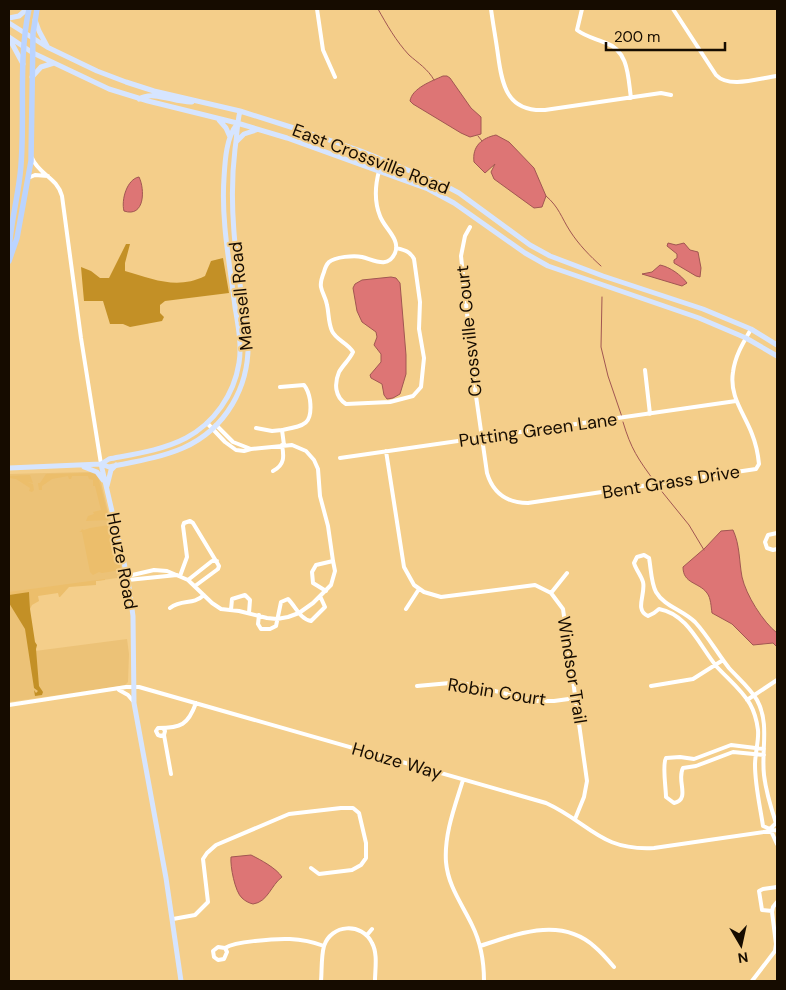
<svg xmlns="http://www.w3.org/2000/svg" width="786" height="990" viewBox="0 0 786 990" font-family="'DM Sans',sans-serif">
<rect width="100%" height="100%" fill="#f4ce8a"/>
<path fill="#ecc277" d="M90 472H95L100 478 124 577 26 591 35 651 127 639 129 654 128 682 125 685 114 687 9 702V474Z"/>
<path fill="#ecbe6b" d="M90 473 95 474 98 477 108 515 106 516H108V520L86 521 88 516 94 514 93 512 101 510 95 486H93V480L89 479 88 476H72L71 479H69L68 476 52 479 42 486V490L40 487 42 490H39L38 483H40L46 474Z
M30 475 33 483 27 482 33 484 34 490 32 492 29 491 30 488 16 479 9 478V476Z
M109 525 111 526 121 570 102 573 99 572 93 575 90 572 82 532H79L81 531 82 529 84 530 90 528Z
M105 579V580L96 581V585L69 587 60 597H59L58 593 38 596 39 601 32 605 30 609 29 592 9 595V592Z"/>
<path fill="#c39026" d="M126 244H130L125 263V271C153 279 177 290 205 276L211 261 223 258 229 293 165 301 160 305V313L164 317 162 321 130 327 123 324H110L103 301H84L81 267 91 271 100 278H109Z
M29 592 30 609 35 642 37 645 36 649 39 686 43 692 42 695 35 696 34 690 36 693 38 691 34 688 25 629 9 603V595Z"/>
<path fill="#dd7575" stroke="#a15652" d="M443 76H447L450 78 471 108 481 117V134L470 137 461 133 413 104 410 101C412 88 432 81 443 76Z
M496 135 509 142 534 168 546 196 542 207 534 208 494 179 491 172 495 164 485 173 474 162C472 146 482 138 496 135Z
M139 177C145 189 145 218 124 211 121 200 127 179 139 177Z
M668 243 676 245 684 243 690 250 698 252 701 268 700 277 696 276 674 263V260L677 258V254L667 246Z
M660 265C670 267 681 275 687 283L682 286 642 274 652 272Z
M391 277 396 278 400 283 406 355V374L400 394 393 398 387 399 384 395 382 384 371 378 370 375 381 362V354L374 345 377 337 376 332 362 322 357 311 353 288 355 284 362 280Z
M733 530C740 545 739 561 742 577 746 595 763 622 777 633V647L773 643 753 645 732 624 712 613C711 607 711 598 707 593 699 582 683 584 683 567L705 548 721 531Z
M251 855C261 860 276 868 282 877 271 885 268 902 253 904 249 903 245 901 242 898 235 892 230 866 231 857Z"/>
<g fill="none" stroke-linecap="round" stroke-linejoin="round">
<path stroke="#a15652" stroke-width="1" d="M378 9C387 25 396 41 409 55 418 63 428 69 434 80
M478 136 482 141
M546 196C559 207 561 217 570 231 579 245 590 256 601 266
M602 297 601 347 608 376 622 417
M623 422C631 449 638 459 655 482
M659 488 689 525 704 550"/>
<path stroke="#fff" stroke-width="4" d="M317 9 323 50 335 77
M491 9C493 24 496 40 498 55 502 85 507 112 545 110L661 93 671 95
M582 9 577 30C586 37 597 39 606 43 629 51 628 78 631 98
M673 9 716 75C729 89 760 78 777 76
M32 158C39 175 57 177 62 196L81 338 101 464
M379 171C375 186 374 201 380 216 384 228 401 239 395 253 388 269 374 260 362 257 354 255 335 257 329 262 326 265 325 268 324 272 322 277 320 282 321 287 322 293 326 298 327 305 329 313 328 322 332 331 336 340 348 343 353 352 350 359 343 365 339 372 334 384 335 397 346 404L390 402 413 396 421 387 424 358 419 329 420 302 414 259C410 251 404 250 396 248
M28 178 35 175 48 176
M470 227 465 236 461 256 475 389 487 473C493 493 507 503 528 503L756 469 759 464C758 454 756 444 752 434 744 413 729 396 733 372 735 356 743 343 751 329
M645 370 650 414
M280 387 304 385C308 390 309 394 310 400 313 425 304 426 282 430
M216 425 233 442 251 449
M256 428 272 431 282 430 284 445
M386 451 404 567 414 585 424 592 441 597 535 585 551 593 563 609 587 781 584 797 575 819
M340 458 736 401
M273 471C285 465 284 456 282 445
M777 533 768 535 765 542 767 548 773 550 777 549
M644 555 649 558C651 568 651 583 656 592 664 606 683 610 695 622 708 636 717 653 729 668 738 678 750 688 757 700 770 724 761 750 764 775 766 792 771 808 776 823L770 829 763 826C760 806 755 785 755 765 755 753 759 741 758 730 757 722 754 711 750 704 742 690 728 679 717 667 700 647 688 614 659 609L654 613 648 616C634 610 646 594 643 582 641 575 636 570 634 563L637 557Z
M128 576 154 570 167 571 188 580 212 603 221 609 239 611 267 618 277 619 288 617 299 613 313 603 331 585 335 571 333 561 328 526 320 496 318 469 314 460 306 451 292 445 251 449 244 451 236 450 225 442 207 423
M180 576 187 557 183 526 184 523 190 521 193 523 219 566 218 569 195 586
M128 580 177 575
M188 580 212 561H217
M326 591 313 583 312 572 316 565 333 561
M551 593 567 573
M170 608C183 598 192 606 204 595
M406 609 419 589
M231 610 232 599 245 595 250 600 249 613
M259 615 258 624 261 629H270L276 626 281 602 288 599C296 607 300 619 311 621L325 607 320 596
M417 686 450 683 467 684 535 701H554L576 698
M651 686 693 679 723 660
M119 690 128 695 134 702
M747 700 777 680
M9 705 126 687H139L546 803C590 823 600 851 654 848L777 830
M163 728 165 731 164 735 161 736 158 735 156 731 158 728C181 728 188 725 196 703
M164 735 171 774
M764 755 733 752 696 766 683 768C676 780 691 799 674 803L666 797C666 788 662 764 666 758L680 757 694 759 731 745 764 749
M463 780C455 806 444 834 446 862 448 886 462 904 472 925 481 943 484 962 484 981
M771 831 777 844
M772 911 762 910 759 891 763 889 777 887
M173 919 195 915 208 902 203 859 207 853 216 845 289 814 341 808H353L359 813 366 843V858L361 865 352 870 319 874 311 868
M367 935 372 929
M480 946C517 934 561 916 595 947 602 953 608 960 614 967
M225 948 227 952 224 959 218 960 214 957 213 951 218 947 225 948C233 943 245 942 255 941 280 938 300 937 324 946
M321 981C322 970 321 957 324 946 331 924 362 922 372 943 378 954 375 969 375 981
M752 981 775 951 776 944 772 912 773 907 777 902"/>
<path stroke="#d6e5ff" stroke-width="5" d="M9 18 19 16 27 9
M35 20 39 31 47 46
M9 23 47 47 97 71 126 82 154 91 240 111 297 129 361 151 442 184 459 193 530 245 550 256 603 276 703 309 751 329 777 345
M9 37 33 53 109 89 148 101 237 123 287 138 428 189 454 203 525 253 548 266 699 318 746 338 777 356
M10 40 23 64
M32 77 41 67 54 63
M139 99C154 90 175 103 192 102
M219 120 226 128 230 137
M236 142 244 134 256 130
M101 464 128 580 133 616 134 703 166 878 181 981
M101 464 109 459C135 454 163 450 186 438 214 423 234 395 239 363 242 345 238 325 235 307 230 265 221 221 224 178 225 161 226 138 237 124
M84 467 97 472 103 480
M9 468 101 464 109 467C133 462 160 458 183 448 226 429 250 386 248 340 239 275 227 215 235 149 237 136 237 123 240 111
M107 486 111 470 116 465"/>
<path stroke="#bbd4ff" stroke-width="5.5" d="M9 253C10 223 19 195 21 165 25 113 18 60 29 9
M9 261 17 238 31 161 33 33 37 9"/>
</g>
<g text-anchor="middle" stroke-width="4" stroke-linejoin="round" paint-order="stroke">
<g font-size="18" fill="#160c00" stroke="#f4ce8a">
<text transform="translate(371 159) rotate(21)" y="6">East Crossville Road</text>
<text transform="translate(241 296) rotate(-96)" y="6">Mansell Road</text>
<text transform="translate(469 331) rotate(-96)" y="6">Crossville Court</text>
<text transform="translate(538 430) rotate(-8)" y="6">Putting Green Lane</text>
<text transform="translate(671 482) rotate(-9)" y="6">Bent Grass Drive</text>
<text transform="translate(122 561) rotate(79)" y="6">Houze Road</text>
<text transform="translate(572 670) rotate(81)" y="6">Windsor Trail</text>
<text transform="translate(497 692) rotate(9)" y="6">Robin Court</text>
<text transform="translate(397 761) rotate(16)" y="6">Houze Way</text>
</g>
</g>
<rect width="786" height="990" fill="none" stroke="#160c00" stroke-width="20"/>
<g transform="translate(741 945) rotate(171)" stroke="#f4ce8a" stroke-width="4" paint-order="stroke">
<path d="M0-4L9 19L0 12L-9 19Z" fill="#160c00"/>
<text y="-8" font-size="14" font-weight="bold" text-anchor="middle" fill="#160c00">N</text>
</g>
<path d="M606 42v8h119v-8" fill="none" stroke="#160c00" stroke-width="2.5"/>
<text x="614" y="42" font-size="15" fill="#160c00" stroke="#f4ce8a" stroke-width="4" paint-order="stroke">200 m</text>
</svg>
